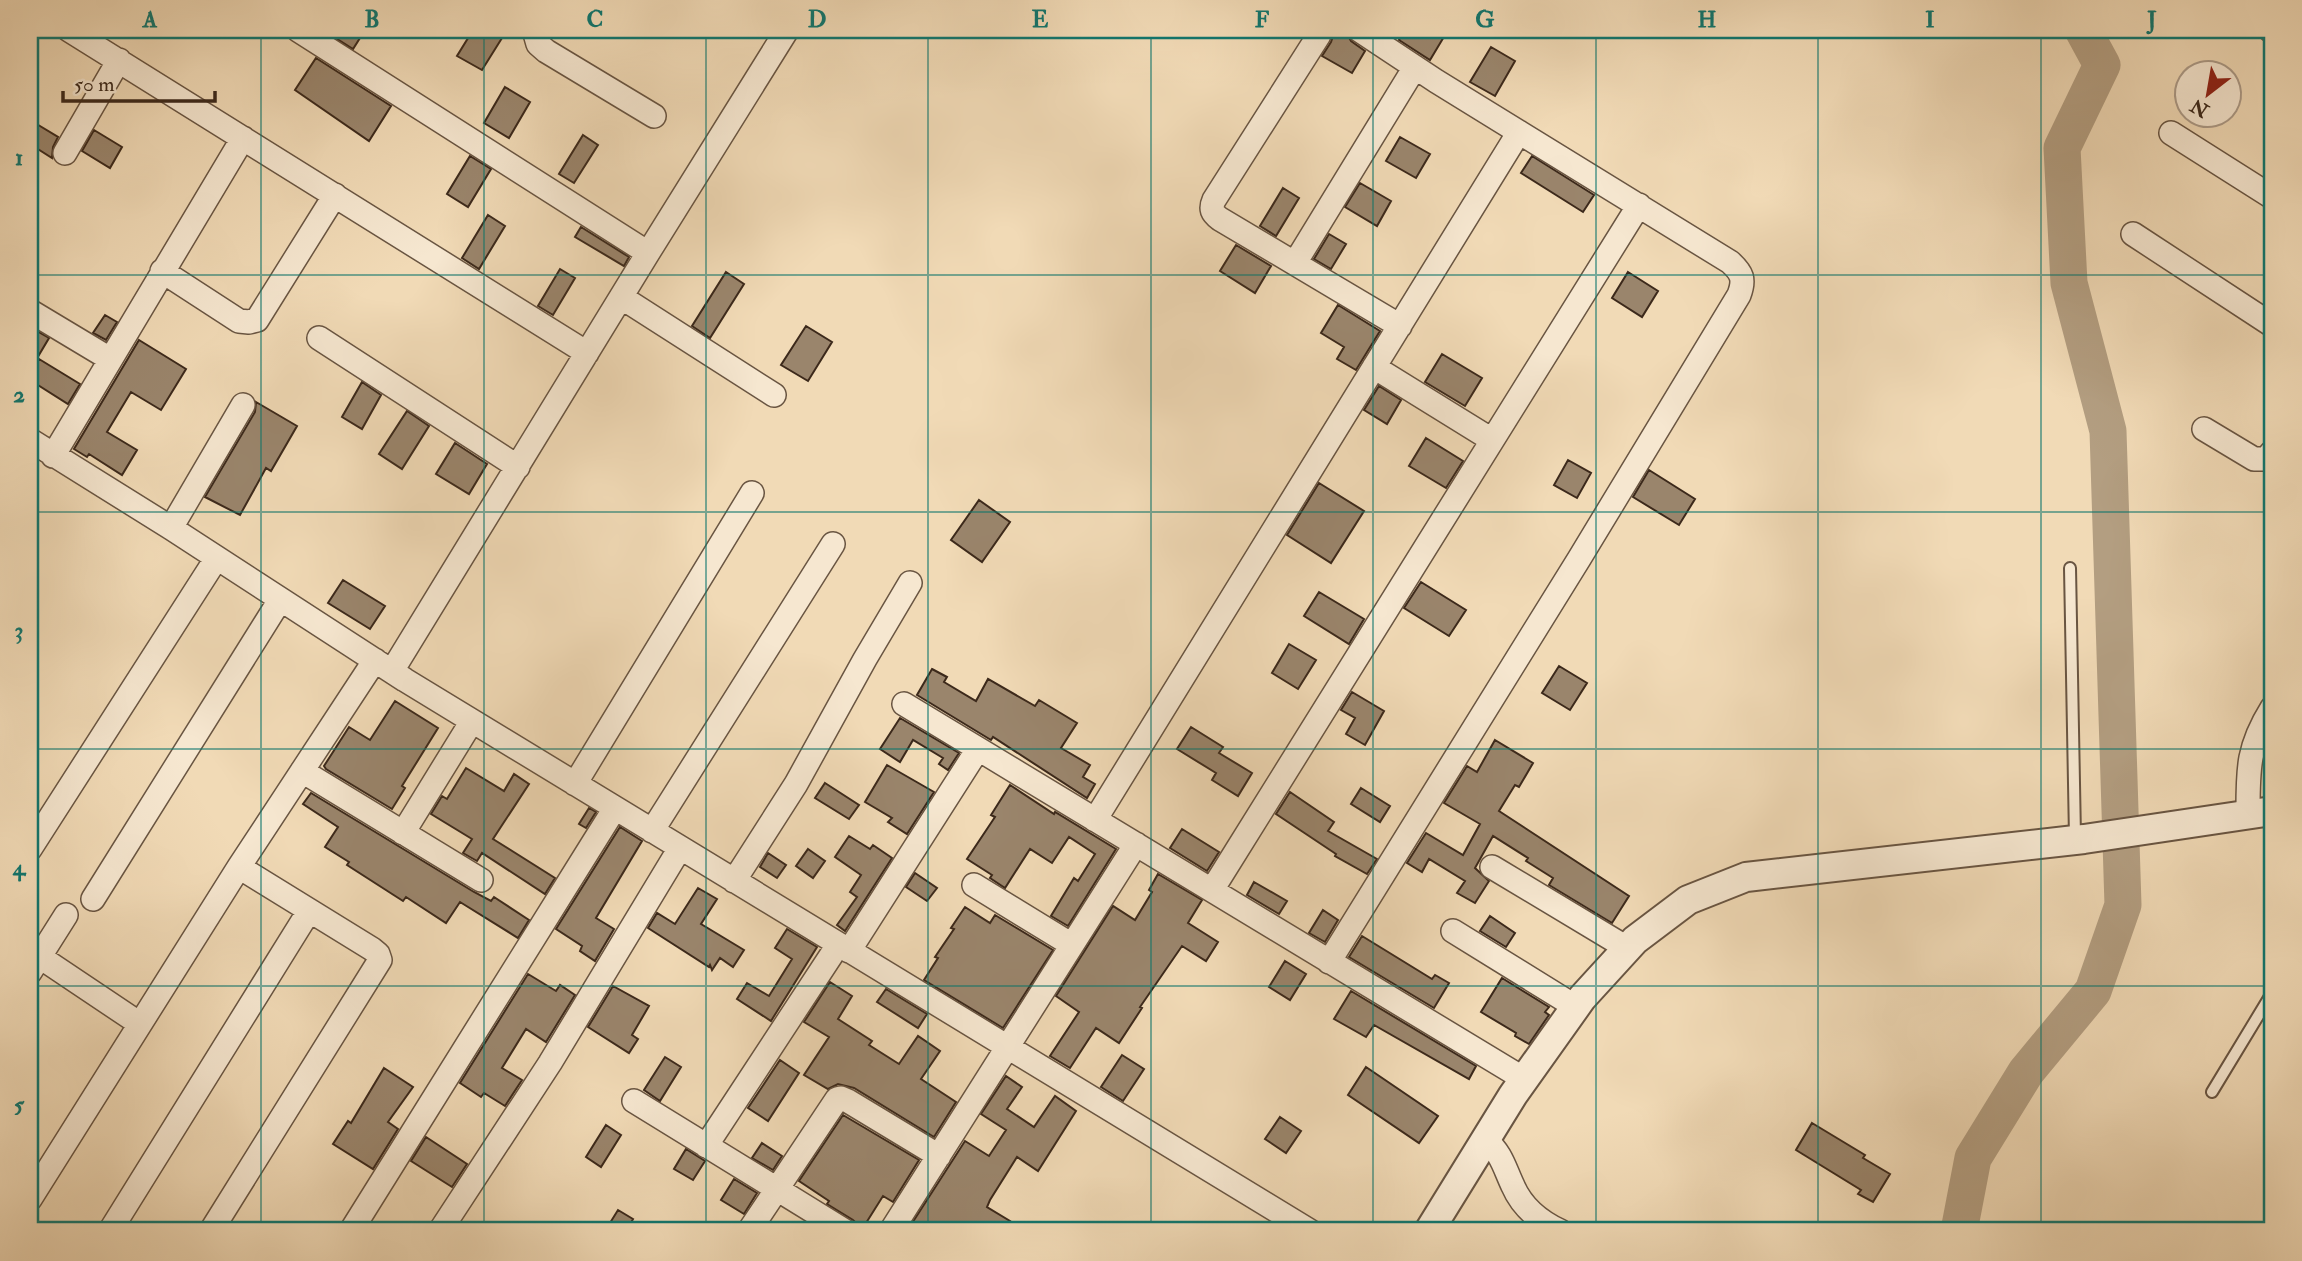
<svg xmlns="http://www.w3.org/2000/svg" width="2302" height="1261" viewBox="0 0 2302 1261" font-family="'IM FELL Double Pica',serif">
<rect width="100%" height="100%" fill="#f1dab6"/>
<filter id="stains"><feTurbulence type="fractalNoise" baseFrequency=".00286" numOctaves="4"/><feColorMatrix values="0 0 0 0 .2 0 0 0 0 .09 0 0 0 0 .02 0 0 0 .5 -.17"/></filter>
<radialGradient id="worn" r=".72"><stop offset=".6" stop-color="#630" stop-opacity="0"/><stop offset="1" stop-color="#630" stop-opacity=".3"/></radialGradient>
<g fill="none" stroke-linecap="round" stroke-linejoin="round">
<path stroke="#b39e81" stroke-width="37" d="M1959 1231 1973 1158 2026 1072 2093 991 2123 905 2108 431 2069 283 2062 148 2102 65 2083 30"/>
</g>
<path fill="#9a856c" stroke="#3c291b" stroke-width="2" d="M335 30H365L353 49 331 35Z
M473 30H507L482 70 457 56Z
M1335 30H1345L1351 41 1365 51 1352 73 1322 56 1331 42Z
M1405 30H1448L1430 60 1399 40Z
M1491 47 1515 61 1495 96 1470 82Z
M316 58 391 106 369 141 295 90Z
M505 87 530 102 509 138 484 123Z
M30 120 58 137 53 147 52 158 30 144Z
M94 130 122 147 110 168 82 151Z
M583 135 598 145 574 183 559 174Z
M1400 137 1430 154 1416 178 1386 161Z
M470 156 491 169 468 207 447 194Z
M1532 156 1594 195 1583 212 1521 173Z
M1360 183 1391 201 1377 226 1345 207Z
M1283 188 1299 198 1276 236 1260 226Z
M488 215 505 226 479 269 462 258Z
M581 227 629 257 624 266 575 237Z
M1329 234 1346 244 1331 269 1314 259Z
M1236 245 1271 266 1255 293 1220 271Z
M560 269 575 278 553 315 538 306Z
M726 272 744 284 710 338 692 326Z
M1628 272 1658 291 1642 317 1612 298Z
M1338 305 1380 331 1356 370 1337 359 1344 347 1321 333Z
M105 315 117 322 106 340 93 333Z
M806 326 832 342 808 381 781 365Z
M35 330 49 338 30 370V338Z
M139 340 186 369 161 410 131 392 107 432 137 450 122 475 89 454 87 457 74 449Z
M1442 354 1482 378 1465 406 1425 382Z
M39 359 80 384 68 404 30 380V374Z
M362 382 381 395 362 429 342 417Z
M1379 386 1401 400 1387 424 1364 410Z
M256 402 297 426 271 471 266 468 240 515 205 497 255 412Z
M407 411 429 426 402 469 379 454Z
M1426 438 1463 461 1446 488 1409 466Z
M455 443 487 464 469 494 436 474Z
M1568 460 1591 473 1577 498 1554 485Z
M1649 470 1695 499 1679 525 1633 497Z
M1319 483 1364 511 1331 563 1287 535Z
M979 500 1010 522 982 562 951 540Z
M343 580 385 606 370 629 328 603Z
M1421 582 1466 610 1449 636 1404 608Z
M1319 592 1364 619 1349 644 1304 616Z
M1289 644 1316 660 1298 689 1272 673Z
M1559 666 1587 683 1570 710 1542 693Z
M932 669 947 677 944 682 976 701 988 679 1035 706 1039 700 1077 723 1061 748 1090 765 1083 777 1095 784 1087 798 993 737 991 740 917 695Z
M1352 692 1384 711 1365 745 1346 734 1355 718 1341 710Z
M395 701 438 728 402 786 405 788 392 809 326 769 324 766 349 727 370 740Z
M900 718 959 753 948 770 939 764 943 758 913 740 900 762 880 749Z
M1191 727 1223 747 1219 753 1252 773 1238 796 1212 780 1216 773 1177 749Z
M1495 740 1533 763 1519 787 1515 785 1499 811 1629 896 1612 923 1549 885 1553 878 1526 861 1528 858 1493 836 1475 868 1489 881 1475 903 1457 893 1465 881 1429 859 1422 872 1407 863 1426 833 1463 855 1480 824 1444 803 1467 766 1477 772Z
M887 765 934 792 907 834 888 822 892 818 865 802Z
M466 768 504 791 514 774 529 784 493 839 555 878 545 894 482 853 477 861 463 853 472 839 431 814 442 796 447 799Z
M825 783 859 805 849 819 815 798Z
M1010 785 1054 814 1055 812 1116 849 1068 926 1051 916 1074 878 1078 881 1095 854 1069 837 1052 863 1030 849 1005 888 990 878 992 875 967 859 995 817 991 815Z
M1361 788 1390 806 1380 822 1351 804Z
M1290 792 1334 822 1328 831 1377 859 1367 874 1335 856 1336 854 1276 814Z
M311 793 474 892 491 901 494 897 529 920 518 938 460 902 446 923 406 897 403 901 347 865 349 862 325 847 338 827 303 804Z
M589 808 596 812 586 828 579 824Z
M620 827 642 841 596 918 614 929 595 961 580 951 582 946 556 929Z
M1182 829 1219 852 1207 871 1170 848Z
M849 836 870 849 873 845 892 858 845 931 837 925 857 897 850 892 861 875 835 857Z
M808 849 825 861 813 878 796 866Z
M768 853 786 865 777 878 760 867Z
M915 873 937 888 927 901 906 887Z
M1158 874 1202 900 1188 923 1218 942 1206 961 1182 946 1140 1007 1142 1008 1119 1043 1096 1028 1070 1068 1050 1056 1079 1012 1056 996 1113 906 1135 920 1152 892 1149 890Z
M1254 882 1287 901 1279 914 1247 895Z
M698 888 717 899 701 924 744 950 733 967 720 958 712 970 710 965 709 967 648 928 657 913 675 924Z
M965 907 990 923 995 915 1053 950 1003 1028 924 980 938 958 935 957 954 929 951 928Z
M1323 910 1338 920 1325 942 1309 933Z
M1490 916 1515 933 1506 947 1480 931Z
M787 929 817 947 771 1021 737 999 747 983 769 996 792 959 775 948Z
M1362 936 1432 979 1435 975 1449 983 1434 1008 1349 957Z
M1285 961 1306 974 1290 1000 1269 987Z
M528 974 556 991 560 985 575 995 546 1042 526 1029 502 1068 522 1080 505 1106 484 1093 481 1097 460 1083Z
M1502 978 1549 1007 1545 1012 1549 1015 1529 1044 1515 1036 1516 1033 1481 1012Z
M830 982 852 996 838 1019 872 1041 869 1045 899 1064 918 1036 940 1051 921 1079 956 1102 934 1137 854 1088 838 1084 828 1089 804 1075 829 1037 804 1022Z
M613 986 649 1006 632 1035 638 1039 629 1053 588 1027Z
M886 989 927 1014 918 1028 877 1002Z
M1351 991 1476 1066 1469 1079 1374 1025 1366 1037 1334 1019Z
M1122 1055 1144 1069 1123 1101 1101 1087Z
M665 1057 681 1067 660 1101 644 1090Z
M780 1060 799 1073 768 1121 748 1108Z
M1366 1067 1438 1116 1419 1143 1348 1095Z
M384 1068 413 1087 388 1122 398 1129 373 1169 333 1144 348 1121 351 1123Z
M1006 1076 1022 1087 1007 1109 1034 1127 1055 1096 1076 1111 1038 1171 1017 1157 990 1200 987 1207 1010 1221 1003 1231H907L965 1141 989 1156 1006 1130 981 1114Z
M843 1115 919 1160 893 1202 883 1196 861 1231H859L858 1225 853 1220 827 1204 829 1201 799 1181Z
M1280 1117 1301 1131 1286 1153 1265 1139Z
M1812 1123 1865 1155 1863 1158 1890 1174 1873 1202 1858 1194 1861 1190 1796 1150Z
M606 1125 621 1135 601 1167 586 1157Z
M426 1137 467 1164 452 1187 411 1161Z
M762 1143 782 1156 773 1170 752 1158Z
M686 1149 705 1161 693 1180 674 1169Z
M734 1179 757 1193 744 1214 721 1200Z
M618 1210 633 1219 626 1231H605Z"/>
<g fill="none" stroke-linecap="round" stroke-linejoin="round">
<g stroke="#695542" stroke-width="14">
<path id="service" d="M2070 568 2075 837
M2212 1092 2272 993"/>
</g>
<g stroke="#695542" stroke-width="26">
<path id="minor" d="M69 30 587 353
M298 30 648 253
M534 30 538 44 546 51 654 116
M2270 30 2272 31
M1319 35 1214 200C1210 209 1212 213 1220 219L1400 326
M2171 133 2272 197
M65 153 119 60
M2133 234 2272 325
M1295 263 1415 67
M162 271 239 321 249 322 257 320 335 195
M621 297 774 395
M30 311 110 359
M319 338 518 467
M1374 367 1492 440
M2204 429 2254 459H2266L2272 452
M30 440 171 528 405 680 1310 1231
M53 456 243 138
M171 528 243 405
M392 671 648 253 787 30
M904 704 1524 1079
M302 771 481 880
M575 784 752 493
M2248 815C2248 770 2247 748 2272 708
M1095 820 1519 132
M652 831 833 544
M403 833 472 721
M30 849 216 559
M1492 867 1627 948
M734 881 796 784 865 659 910 583
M974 885 1072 945
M1212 890 1639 205
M93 899 280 600
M1453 931 1576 1007
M849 951 978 749
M40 957 140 1024
M1329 962 1579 559 1739 295C1745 279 1742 273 1730 262L1436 81 1359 30
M30 972 66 915
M634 1101 845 1231
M1485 1139C1502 1154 1504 1167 1513 1186 1522 1207 1541 1222 1560 1231
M706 1146 838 945
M30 1199 239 867 375 660
M110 1231 309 911
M211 1231 380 960 378 954 372 949 239 867
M351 1231 615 808
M440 1231 550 1063 680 848
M749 1231 837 1099 841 1098 848 1101 939 1156
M891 1231 1136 844"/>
</g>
<g stroke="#695542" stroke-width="32">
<path id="tertiary" d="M1429 1231 1513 1095 1582 998 1635 940 1688 900 1746 877 2084 839 2272 811"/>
</g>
<use href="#service" stroke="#f6e7d0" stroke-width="10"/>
<use href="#minor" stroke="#f6e7d0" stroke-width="23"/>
<use href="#tertiary" stroke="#f6e7d0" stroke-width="28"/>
</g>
<path fill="none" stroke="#0f766e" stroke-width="2" stroke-opacity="0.55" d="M261 30V1231M484 30V1231M706 30V1231M928 30V1231M1151 30V1231M1373 30V1231M1596 30V1231M1818 30V1231M2041 30V1231M30 275H2272M30 512H2272M30 749H2272M30 986H2272"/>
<rect width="2302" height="1261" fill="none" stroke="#f1dab6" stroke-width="77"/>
<g transform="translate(2208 94) rotate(211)"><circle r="33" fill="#f6e7d0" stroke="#ac9b88" stroke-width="2"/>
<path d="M0-5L12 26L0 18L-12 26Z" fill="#8f2418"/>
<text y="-10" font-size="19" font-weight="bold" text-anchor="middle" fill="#3c291b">N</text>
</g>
<path d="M63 91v10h152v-10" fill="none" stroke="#3c291b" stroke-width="3.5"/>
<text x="74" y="91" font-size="21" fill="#3c291b" stroke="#f6e7d0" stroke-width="5" paint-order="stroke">50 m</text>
<rect x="38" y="38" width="2226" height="1184" fill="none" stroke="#0f766e" stroke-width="2.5"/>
<g font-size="23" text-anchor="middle" font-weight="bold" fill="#0f766e">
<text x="150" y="27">A</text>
<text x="372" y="27">B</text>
<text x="595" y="27">C</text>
<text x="817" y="27">D</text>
<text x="1040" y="27">E</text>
<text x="1262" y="27">F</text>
<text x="1485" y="27">G</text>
<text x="1707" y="27">H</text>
<text x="1930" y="27">I</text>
<text x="2152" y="27">J</text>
<text x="19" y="165">1</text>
<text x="19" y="402">2</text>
<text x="19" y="638">3</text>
<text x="19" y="875">4</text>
<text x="19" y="1112">5</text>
</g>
<rect width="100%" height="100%" filter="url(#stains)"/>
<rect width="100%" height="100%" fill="url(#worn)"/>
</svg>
